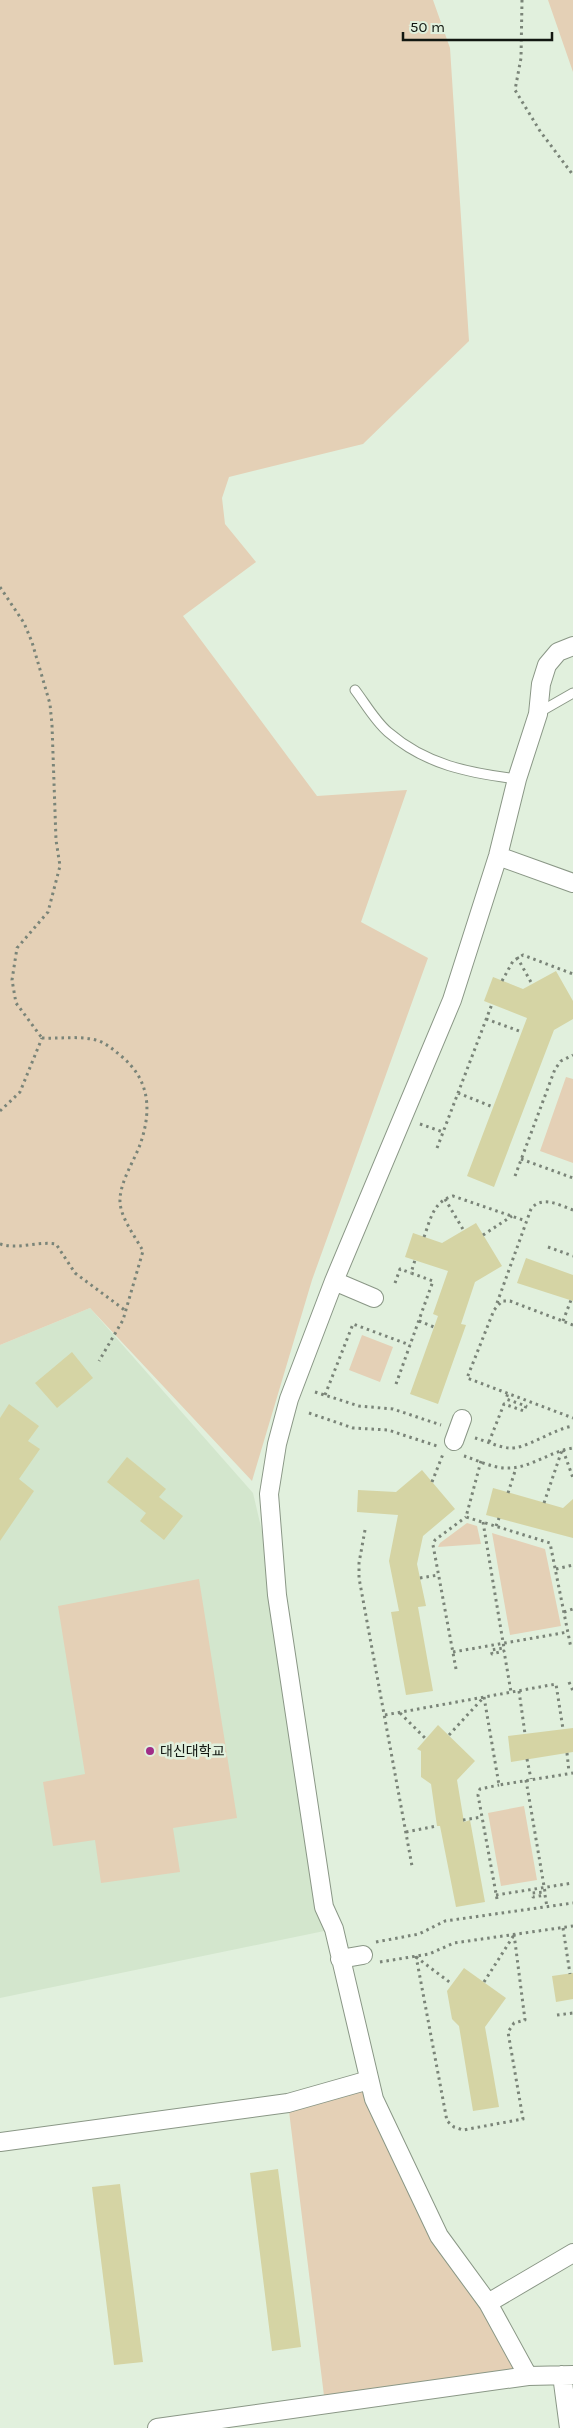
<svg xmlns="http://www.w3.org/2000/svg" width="573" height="2428" viewBox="0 0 573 2428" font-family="Karla,'Noto Sans KR',sans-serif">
<rect width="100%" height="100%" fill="#e1f0dd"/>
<path fill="#d3e6cd" d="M90 1308 253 1493 277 1595 334 1929 0 1998V1345Z"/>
<path fill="#e4d0b6" d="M0 0H433L450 48 469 341 363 444 229 477 222 498 225 524 256 562 183 616 317 796 407 790 361 922 428 958 312 1280 252 1481 90 1308 0 1345Z
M548 0H573V72Z
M566 1077 573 1079V1163L540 1151Z
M362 1335 393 1347 380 1382 349 1370Z
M467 1523 477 1526 481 1544 438 1547 440 1543Z
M492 1533 545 1549 561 1626 510 1635Z
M199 1579 237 1818 173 1828 180 1872 101 1883 95 1840 53 1846 43 1782 85 1774 58 1606Z
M524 1806 537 1880 501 1886 488 1813Z
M369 2080 439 2236 528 2376 325 2404 288 2103Z"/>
<path fill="#d5d4a4" d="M556 971 573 1001V1019L554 1030 494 1187 467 1176 527 1018 484 1001 493 977 523 989Z
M476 1223 502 1266 475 1282 461 1324 466 1325 438 1404 410 1394 438 1316 433 1314 448 1271 405 1257 413 1233 442 1243Z
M526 1258 573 1275V1301L517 1283Z
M72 1352 93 1378 57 1408 35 1383Z
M9 1404 39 1426 28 1441 40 1449 19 1479 34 1491 0 1541V1418Z
M127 1457 166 1489 159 1497 183 1516 164 1540 140 1521 146 1513 107 1482Z
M422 1470 455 1509 423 1536 417 1564 426 1606 418 1607 433 1691 406 1695 391 1612 399 1611 389 1561 398 1515 357 1512 358 1490 396 1492Z
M493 1488 563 1508 573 1499V1538L486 1515Z
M438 1725 475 1761 457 1780 464 1822 470 1820 485 1902 456 1907 440 1826H437L431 1784 421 1777V1751L417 1749Z
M573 1728V1752L511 1762 508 1736Z
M464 1968 506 1998 485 2027 499 2107 473 2111 459 2026 452 2019 447 1991Z
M573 1973V1999L556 2002 552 1976Z
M278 2169 301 2347 272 2351 250 2173Z
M120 2184 143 2362 114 2365 92 2187Z"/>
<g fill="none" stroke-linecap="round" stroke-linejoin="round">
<g stroke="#8a9786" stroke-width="11">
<path id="service" d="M355 690C365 703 375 721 388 732 426 765 469 773 517 779
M538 713 573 693"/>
</g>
<g stroke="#8a9786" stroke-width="20">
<path id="minor" d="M498 856 573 883
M334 1281 374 1298
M454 1441 462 1419
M340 1959 363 1955
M0 2142 288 2103 369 2080
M488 2303 573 2253
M562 2375 569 2428
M528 2376 488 2303 439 2236 374 2099 334 1929 324 1907 277 1595 269 1494 277 1444 289 1399 334 1281 452 1000 498 856 517 779 538 714 541 684 547 665 558 652 573 646
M157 2428 528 2376 573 2375"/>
</g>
<path stroke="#7a8478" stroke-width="3" stroke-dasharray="2.5 4" stroke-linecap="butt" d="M522 0 521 58 515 90 540 131 573 175
M0 587 24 623 32 642 50 704 52 725 56 840 60 866 48 912 17 948 12 980 16 1003 42 1038
M517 957 532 984
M502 981 513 961 523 955 573 974
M486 1019 522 1032
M42 1038C61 1039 81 1035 99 1041 107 1044 114 1050 121 1056 149 1079 152 1108 141 1142 135 1160 121 1179 120 1199 119 1216 135 1236 143 1251L123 1320 99 1361
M458 1093 493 1107
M0 1111 20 1092 42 1038
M420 1124 443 1132
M437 1148 492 1004
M521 1159 573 1178
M515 1176 555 1069 561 1061 573 1055
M445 1199 464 1231
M483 1235 512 1216
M424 1237C430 1221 433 1201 453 1196L526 1221
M0 1244C18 1250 37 1241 56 1244L75 1273 126 1311
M548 1247 573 1256
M395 1283 400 1269 411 1273
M497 1303 531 1209C542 1195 559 1205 573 1210
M419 1321 434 1327
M563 1321 571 1300
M573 1325 510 1301H502L494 1310 467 1378 573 1418
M396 1384 433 1281 411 1273 415 1260
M315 1392 359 1406 393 1409 441 1425
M325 1395 353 1324 410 1345
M309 1413 353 1428 388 1430 437 1446
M475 1438C486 1441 498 1447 509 1448 525 1450 553 1429 573 1426
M489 1442 504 1404 524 1411 526 1406 506 1399 508 1393
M563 1450 573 1478
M464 1456C477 1460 492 1468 506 1468 530 1469 550 1451 573 1448
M481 1461 466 1517 550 1543 571 1648
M432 1482 443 1454
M508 1493 516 1468
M544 1503 562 1450
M483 1522 504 1648 491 1650 492 1654 504 1651 511 1692
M496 1526 499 1518
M365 1530 359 1563V1578L412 1866
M556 1569 573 1565
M420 1578 438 1575
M564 1612 573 1609
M453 1652 568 1632
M456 1669 433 1545 435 1540 466 1517
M569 1682 573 1691
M519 1691 525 1734
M484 1697 499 1785 573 1773
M400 1713 426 1739
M385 1715 556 1684 563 1729
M449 1735 483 1698
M567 1753 569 1772
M527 1759 531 1779
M526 1780 545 1892 532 1893 533 1897 545 1895 547 1907
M463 1820 482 1817
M406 1832 437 1826
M496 1895 573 1883
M497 1899 478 1795 480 1789 499 1785
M563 1928 570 1974
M376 1942 419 1934 445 1921 573 1903
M416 1956 447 2121 454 2127 463 2130 523 2119 508 2032 514 2023 525 2020 514 1934
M416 1957 452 1984
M380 1962 429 1954 454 1943 573 1926
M484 1982 514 1935
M557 2015 573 2013"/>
<use href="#service" stroke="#fff" stroke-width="9"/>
<use href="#minor" stroke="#fff" stroke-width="18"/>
</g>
<circle fill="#a02d88" stroke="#e1f0dd" stroke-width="2" cx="150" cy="1751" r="5"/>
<g text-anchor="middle" stroke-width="5" stroke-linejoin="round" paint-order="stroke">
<g font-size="14" fill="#121711" stroke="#e1f0dd" text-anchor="start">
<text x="160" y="1756">대신대학교</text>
</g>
</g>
<path d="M403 32v8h149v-8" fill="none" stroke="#121711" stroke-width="2.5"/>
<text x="410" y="32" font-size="15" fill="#121711" stroke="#e1f0dd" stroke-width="4" paint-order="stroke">50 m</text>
</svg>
